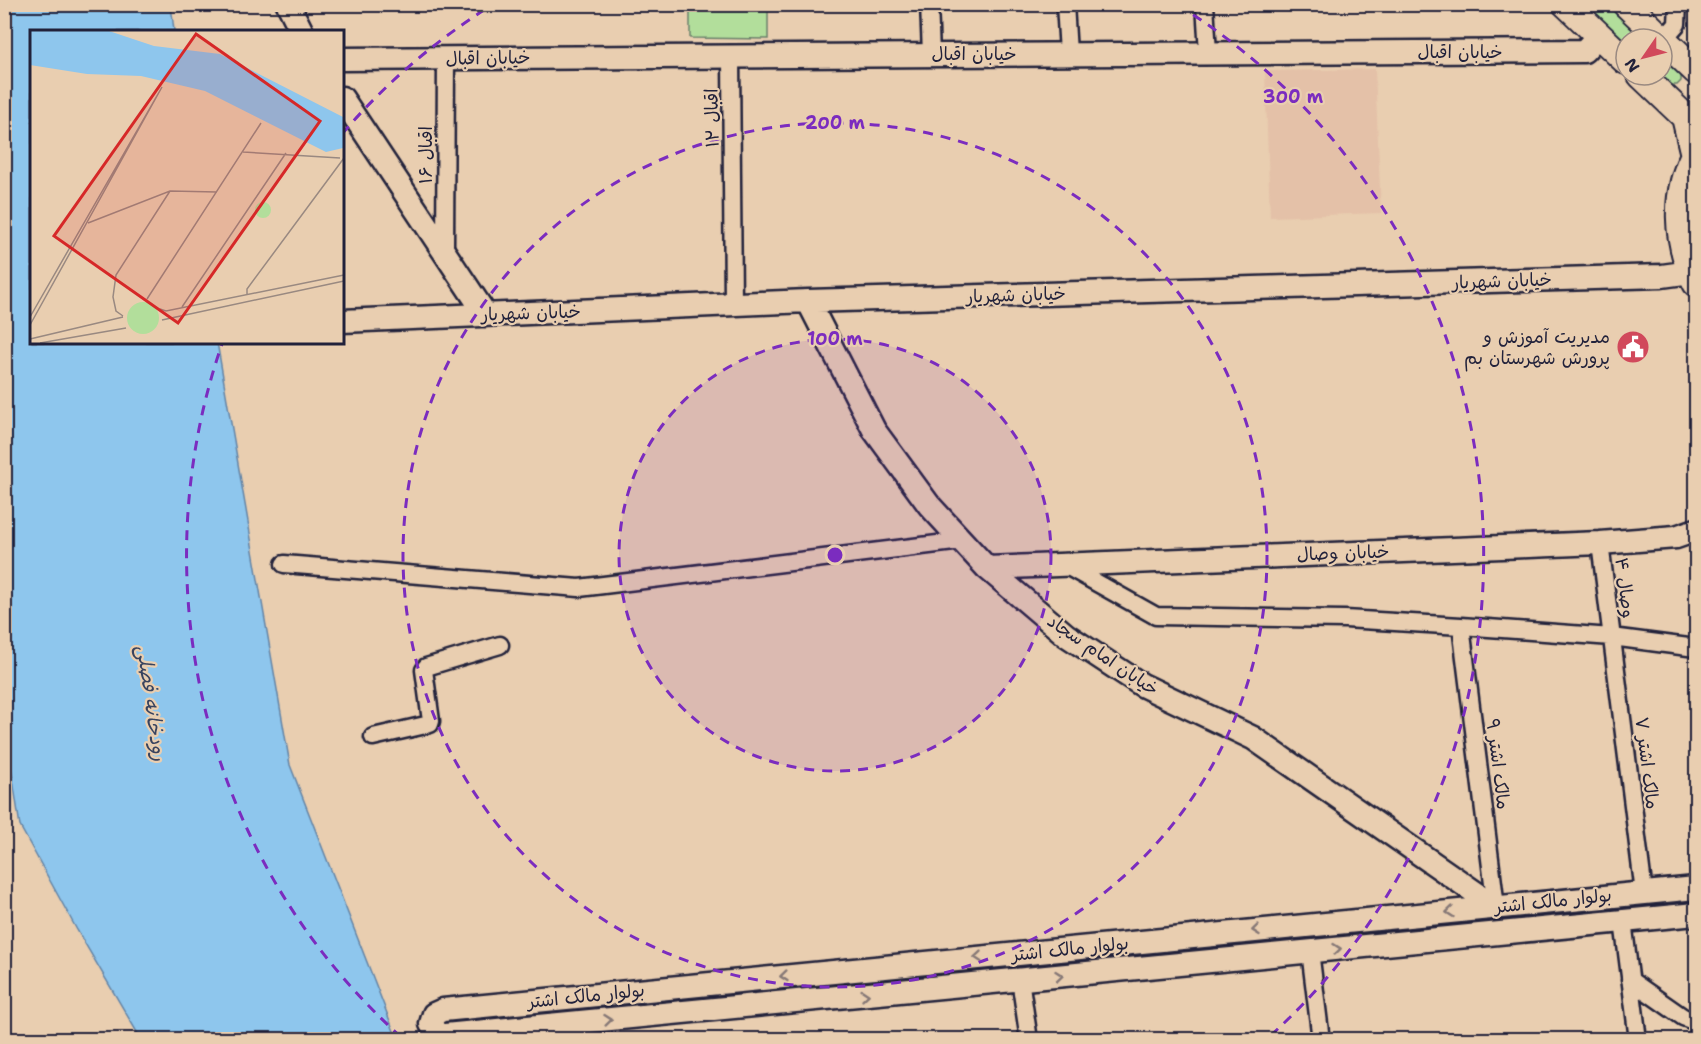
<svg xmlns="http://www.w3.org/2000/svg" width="1701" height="1044" viewBox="0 0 1701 1044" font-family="'Shantell Sans','Playpen Sans Arabic',sans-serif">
<rect width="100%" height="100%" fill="#e9ceb0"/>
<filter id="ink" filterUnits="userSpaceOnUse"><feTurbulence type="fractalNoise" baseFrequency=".0167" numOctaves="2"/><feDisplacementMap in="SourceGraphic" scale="12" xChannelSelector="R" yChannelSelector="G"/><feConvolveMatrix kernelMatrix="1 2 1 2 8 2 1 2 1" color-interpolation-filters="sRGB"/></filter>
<g filter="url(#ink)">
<path fill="#e4c1a8" d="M1375 69 1381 213 1270 217 1265 71Z"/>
<path fill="#b2de9b" stroke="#6a806b" stroke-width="1.5" d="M690 5H768V39L690 38Z
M1585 5H1607L1643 39H1626V43Z
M1662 57 1681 75V81L1677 85H1671L1660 75H1662Z"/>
<path fill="#8ec6ed" stroke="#6384a6" stroke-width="1.5" d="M4 5H171L174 31 32 32V342H217L290 765 397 1039H141L77 930 20 826 4 720Z"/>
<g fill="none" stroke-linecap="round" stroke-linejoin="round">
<g stroke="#22223b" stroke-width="21">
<path id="street" d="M929 4 931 54
M1065 4 1068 53
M1205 4 1208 53
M1663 40 1677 24 1678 4
M731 56 733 304
M445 253 446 58
M1600 543 1644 893
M284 564 579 588 962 541
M1065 565 1156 616 1345 619 1461 626 1612 637 1696 648
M1461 626 1496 907
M373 737 430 724 431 721 424 670 426 667 500 645
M1623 921 1638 1040
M1310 951 1321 1040
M1020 979 1029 1040
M1630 980 1683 1017 1696 1022"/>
</g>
<g stroke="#22223b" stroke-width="27">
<path id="secondary" d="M288 4 302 32
M342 59 1584 51 1599 35
M342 98 486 315
M808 301 874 430 929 505 987 568 1066 635 1142 685 1253 738 1496 907
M342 321 808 301 1662 276 1691 272
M987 568 1600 543 1676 537 1696 530
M1696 888 443 1010 434 1014 431 1024 436 1033 445 1035 1696 914"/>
</g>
<g stroke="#22223b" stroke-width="30">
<path id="primary" d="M1566 4 1626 61
M1626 4 1696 71
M1641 75 1685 117 1694 155
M1696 151C1673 193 1676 241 1696 283"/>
</g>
<use href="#street" stroke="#e9ceb0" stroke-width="16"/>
<use href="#secondary" stroke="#e9ceb0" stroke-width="22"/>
<use href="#primary" stroke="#e9ceb0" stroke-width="26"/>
</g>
<defs><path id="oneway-chevron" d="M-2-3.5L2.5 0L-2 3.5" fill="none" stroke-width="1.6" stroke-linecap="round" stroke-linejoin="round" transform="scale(1.5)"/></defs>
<g stroke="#867876">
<use href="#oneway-chevron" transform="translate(1450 912) rotate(174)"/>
<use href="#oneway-chevron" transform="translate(1256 930) rotate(174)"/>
<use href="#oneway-chevron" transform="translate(1337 949) rotate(-6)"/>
<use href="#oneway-chevron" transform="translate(978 957) rotate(175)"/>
<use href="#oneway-chevron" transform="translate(784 976) rotate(174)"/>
<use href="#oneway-chevron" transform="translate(1059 976) rotate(-6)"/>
<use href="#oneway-chevron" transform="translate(865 995) rotate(-5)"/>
<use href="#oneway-chevron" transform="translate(608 1020) rotate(-6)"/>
</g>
</g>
<circle cx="835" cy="555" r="216" fill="#7b2cbf" fill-opacity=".12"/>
<g fill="none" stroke="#7b2cbf" stroke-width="3" stroke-dasharray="10 8">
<circle cx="835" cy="555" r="216"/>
<circle cx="835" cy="555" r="432"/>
<path d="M401 1037A648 648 0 0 1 222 344M342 134A648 648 0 0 1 492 5M1178 5A648 648 0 0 1 1269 1037"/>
</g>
<defs>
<g id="civic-disc" transform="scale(1.725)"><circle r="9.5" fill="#d1495b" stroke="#e9ceb0"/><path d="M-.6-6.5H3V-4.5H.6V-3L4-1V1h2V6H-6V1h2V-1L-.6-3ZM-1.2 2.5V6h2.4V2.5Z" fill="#fff"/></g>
</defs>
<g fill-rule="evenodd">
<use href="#civic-disc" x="1633" y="347"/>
</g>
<g text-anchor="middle" stroke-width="4.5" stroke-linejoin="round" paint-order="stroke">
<g font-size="18" fill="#22223b" stroke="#e9ceb0">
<text x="1460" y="58">خیابان اقبال</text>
<text x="974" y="60">خیابان اقبال</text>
<text transform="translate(488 58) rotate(-1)" y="6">خیابان اقبال</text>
<text transform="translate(712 118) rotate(-91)" y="6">اقبال ۱۲</text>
<text transform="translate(426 155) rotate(-90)" y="6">اقبال ۱۶</text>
<text transform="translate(1502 281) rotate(-2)" y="6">خیابان شهریار</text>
<text transform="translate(1016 295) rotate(-2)" y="6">خیابان شهریار</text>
<text transform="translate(531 313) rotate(-2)" y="6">خیابان شهریار</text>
<text transform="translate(1343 553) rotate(-2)" y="6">خیابان وصال</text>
<text transform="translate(1625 588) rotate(83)" y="6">وصال ۴</text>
<text transform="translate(1103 655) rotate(34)" y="6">خیابان امام سجاد</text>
<text transform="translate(1647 763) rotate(83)" y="6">مالک اشتر ۷</text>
<text transform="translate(1498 764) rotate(83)" y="6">مالک اشتر ۹</text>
<text transform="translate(1553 901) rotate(-6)" y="6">بولوار مالک اشتر</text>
<text transform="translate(1070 949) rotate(-6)" y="6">بولوار مالک اشتر</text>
<text transform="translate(586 996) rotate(-6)" y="6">بولوار مالک اشتر</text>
</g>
<g font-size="18" fill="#22223b" stroke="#e9ceb0" text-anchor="end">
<text x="1610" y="343">مدیریت آموزش و<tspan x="1610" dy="21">پرورش شهرستان بم</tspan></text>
</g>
<g font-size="20" font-style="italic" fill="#38435f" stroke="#e9ceb0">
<text transform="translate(152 703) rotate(82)" y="7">رودخانه فصلی</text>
</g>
</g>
<g transform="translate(30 30)">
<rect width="314" height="314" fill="#e9ceb0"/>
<path d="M225 180a8 8 0 1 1 16 0a8 8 0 1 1-16 0ZM97 288a16 16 0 1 1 32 0a16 16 0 1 1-32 0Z" fill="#b2de9b"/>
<path d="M0 1H79L124 16 190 24 313 87V118L296 122 175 61 111 46 57 44 0 35Z" fill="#8ec6ed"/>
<path fill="none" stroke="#998981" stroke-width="1.5" d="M213 122 310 128M58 193 140 161 187 162M217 264V259L314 128M117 269 231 93M152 277 256 123M130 279 136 281 314 245M93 286 86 281 83 267 86 245 140 161M0 287 132 57 0 295M132 290 314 251M0 309 93 287M10 313 96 298"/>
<path fill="#d62828" fill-opacity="0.15" stroke="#d62828" stroke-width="3" d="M166 4 290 91 148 293 24 206Z"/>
<rect width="314" height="314" fill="none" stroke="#22223b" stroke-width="3"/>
</g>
<circle cx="835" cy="555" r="9" fill="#7b2cbf" stroke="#e9ceb0" stroke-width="3"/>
<g font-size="18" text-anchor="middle" font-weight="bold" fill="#7b2cbf" stroke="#e9ceb0" stroke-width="4.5" stroke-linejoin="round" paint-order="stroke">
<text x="1293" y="103">300 m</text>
<text x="835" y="129">200 m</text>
<text x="835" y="345">100 m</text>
</g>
<rect width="1701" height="1044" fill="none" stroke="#e9ceb0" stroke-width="24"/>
<rect x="12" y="12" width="1677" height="1020" fill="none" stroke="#22223b" stroke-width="2" filter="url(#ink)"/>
<g transform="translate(1644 57) rotate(235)"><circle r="28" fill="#e9ceb0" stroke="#998981" stroke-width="1.5"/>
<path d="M0-4.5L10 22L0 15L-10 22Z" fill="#d1495b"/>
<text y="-9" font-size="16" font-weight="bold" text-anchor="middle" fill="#22223b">N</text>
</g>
</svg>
